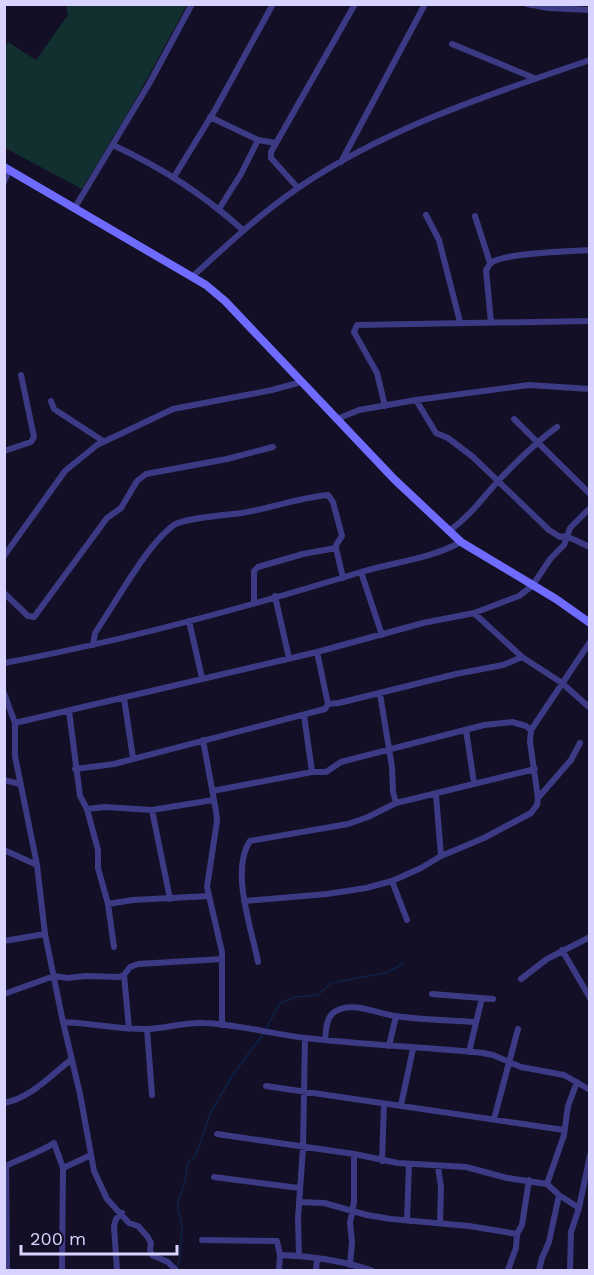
<svg xmlns="http://www.w3.org/2000/svg" width="594" height="1275" viewBox="0 0 594 1275" font-family="'Work Sans',sans-serif">
<rect width="100%" height="100%" fill="#130f26"/>
<path fill="#12302f" d="M66 5H187L136 99 82 189 5 148V46L8 42 36 60 68 15Z"/>
<g fill="none" stroke-linecap="round" stroke-linejoin="round">
<path stroke="#0c2248" stroke-width="1.5" d="M266 1029 280 1003 296 997 318 995 331 983 385 973 403 964
M177 1267 180 1258 182 1226 178 1209V1200L184 1186 188 1162 195 1157 211 1112 232 1076 264 1033"/>
<path stroke="#3d3a85" stroke-width="6" d="M527 4 549 8 590 10
M452 44 534 78
M210 117 258 140 276 143
M113 145C164 169 201 193 243 230
M341 162 425 4
M174 177 215 110 273 4
M4 182 9 170
M298 188 271 158V152L355 4
M74 209 149 84 192 4
M219 209 241 174 258 140
M426 215 439 240 460 322
M475 216 490 263
M193 276C227 245 260 214 298 188 386 128 490 94 590 60
M491 322 486 270C488 268 489 264 491 263 503 253 572 251 590 250
M416 400 436 433 448 438 473 457 549 530 560 537 566 536 590 547
M51 401 54 409 103 441
M385 406 377 373 354 332 357 325 590 321
M337 419 359 410 416 400 529 385 590 389
M514 419 590 494
M4 451 31 442 34 437 21 375
M449 531C469 517 482 499 498 481 516 462 535 443 557 427
M4 556 65 471 97 445 173 409 272 390 301 382
M361 572 382 635
M4 593 28 616 34 617 107 518 121 508 137 481 146 474 227 459 273 447
M275 596 289 658
M254 603V571L258 567 303 554 336 548
M474 613 522 657 562 683 590 708
M189 621 202 678
M93 645 95 633C115 604 147 544 174 525 184 518 228 515 242 513 271 508 298 498 328 495L333 502 342 536 336 545V548L343 578
M317 652 328 704
M4 663C125 641 244 608 361 572 394 562 430 559 461 542
M4 693 15 723V756L37 865 45 934 63 1022 80 1094 94 1171 107 1199 129 1223 138 1226 147 1236 151 1243 150 1250 152 1255 168 1262 176 1270
M380 694 392 767 393 792 396 803
M124 698 133 758
M69 711 80 796 87 809 98 850V868L108 904 114 947
M304 715 312 772
M15 723 317 652 423 623 474 613 519 596 532 586 551 558 564 545 570 528 590 508
M466 730 474 783
M203 740 216 811 217 821 207 887 222 952V1025
M75 769 114 764 325 709 328 704 339 703 456 674 503 665 522 657
M4 780 20 784
M212 791 312 772H326L341 762 484 725 512 722 526 726 531 730
M436 795 441 856
M538 798 530 742 531 730 590 642
M87 809 105 807 152 810 213 800
M152 810 170 899
M4 850 37 865
M392 881 407 920
M244 901 327 894 366 888 392 881 421 868 441 856 484 838 531 813 537 805 538 798 571 760 580 743
M108 904 133 900 209 896
M4 941 45 934
M562 950 590 998
M258 962C252 930 230 870 250 841L348 824 368 817 396 803 535 769
M124 975 129 1029
M521 979 547 959 590 937
M4 994 54 976 67 978 86 976 119 977 124 975 130 967 138 964 222 959
M432 994 493 999
M63 1022C92 1023 120 1030 149 1029 167 1028 185 1022 203 1023 237 1024 272 1034 306 1038 365 1045 424 1047 483 1053L493 1055 521 1067 564 1075 590 1090
M147 1029 152 1095
M325 1040C326 1030 326 1016 336 1011 354 1001 378 1014 396 1016 422 1020 449 1020 475 1022
M389 1046 396 1016
M469 1052 482 998
M266 1086 564 1130
M4 1103C31 1098 51 1075 72 1059
M401 1105 413 1049
M494 1119 518 1029
M217 1134 354 1154 398 1163 466 1167 507 1178 547 1184 559 1195 579 1208
M382 1161 384 1104
M6 1166 7 1270
M4 1167C21 1158 39 1153 54 1143L63 1168 62 1270
M438 1167 441 1187 440 1223
M63 1168 91 1155
M214 1177 299 1188
M547 1184 564 1135 568 1106 577 1082
M299 1202 324 1203 367 1215 391 1219 469 1226 517 1234
M407 1220 409 1164
M202 1240 277 1241 280 1255 279 1270
M280 1255C310 1256 343 1261 371 1270
M299 1256 298 1218 303 1148 305 1038
M350 1265 352 1242 350 1223 354 1202V1154
M117 1270 114 1226 116 1219 122 1213
M316 1270 317 1260
M508 1270 516 1248 517 1234 522 1225 529 1180
M539 1270 542 1258 549 1242 559 1195
M570 1270 571 1232 579 1208 590 1155"/>
<path stroke="#6f6bff" stroke-width="8" d="M4 167 206 285 225 301 394 479 461 542 556 599 590 623"/>
</g>
<rect width="594" height="1275" fill="none" stroke="#d9d4ff" stroke-width="12"/>
<path d="M21 1245v9h156v-9" fill="none" stroke="#d9d4ff" stroke-width="3"/>
<text x="30" y="1245" font-size="18" fill="#d9d4ff" stroke="#130f26" stroke-width="4.5" paint-order="stroke">200 m</text>
</svg>
